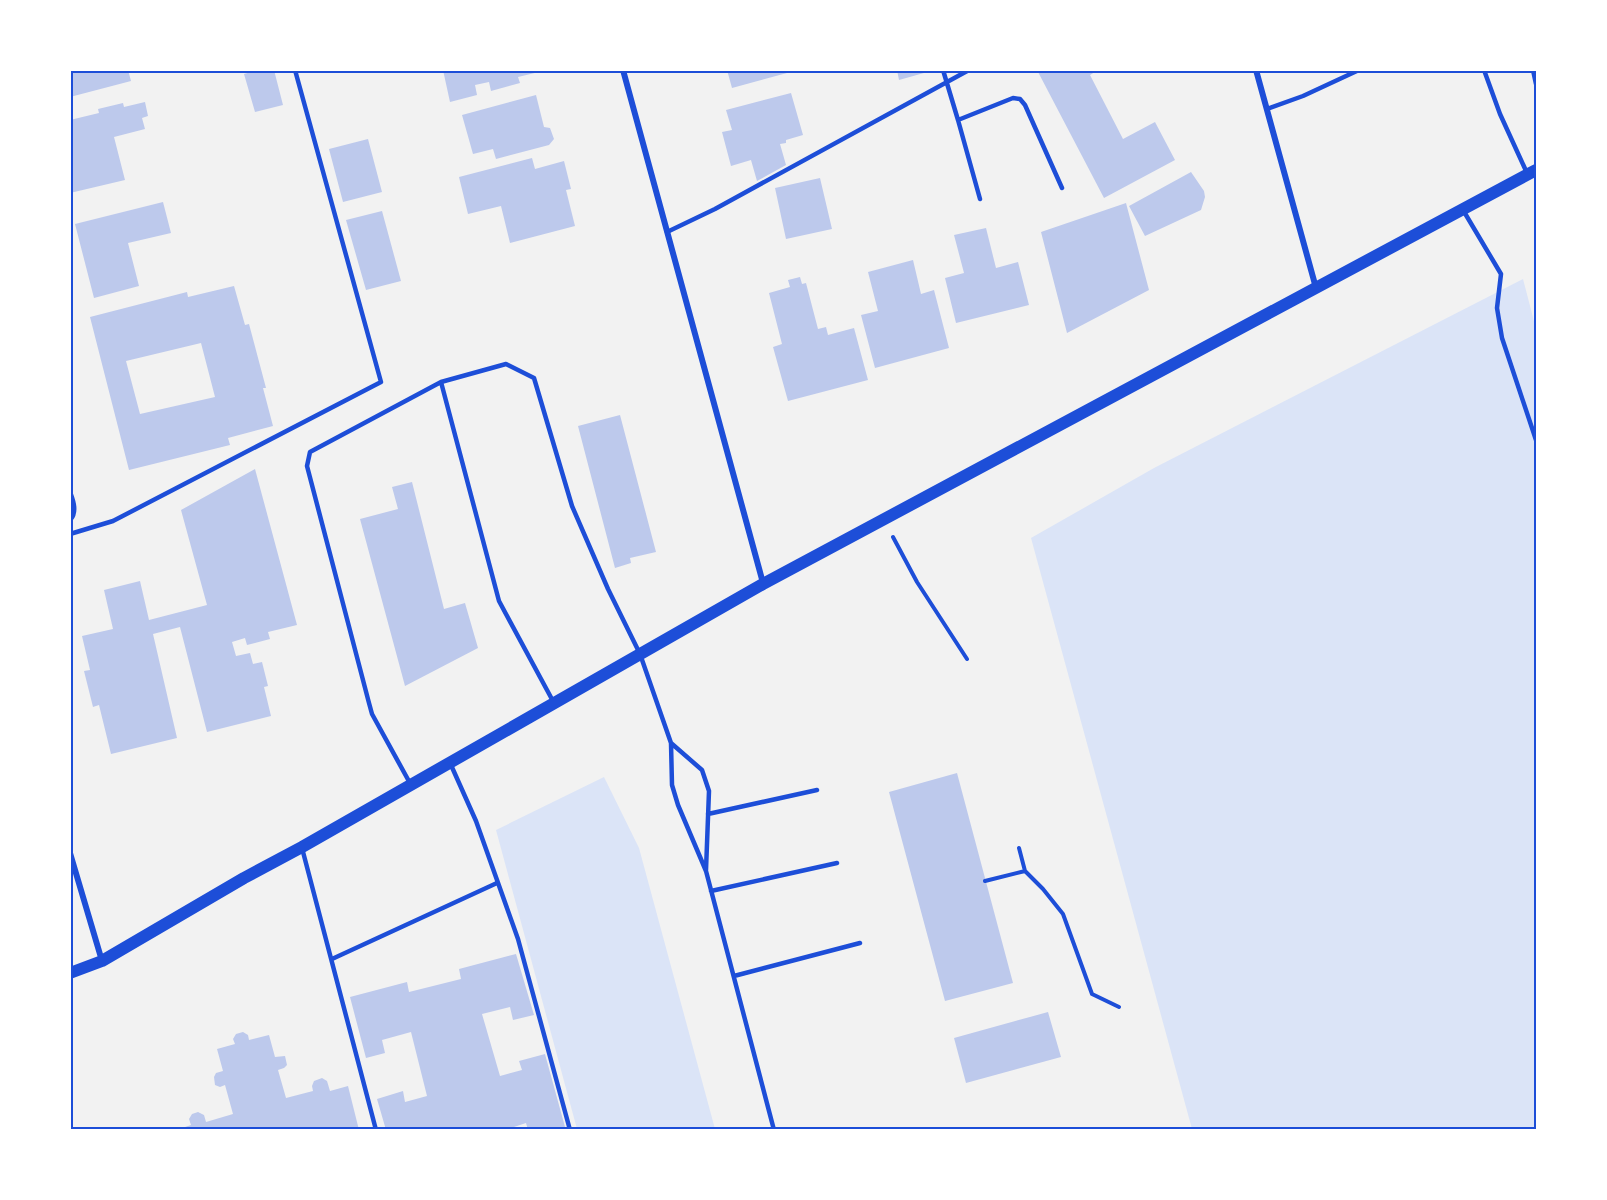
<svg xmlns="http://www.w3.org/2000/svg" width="1607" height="1200" viewBox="0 0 1607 1200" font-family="'Asap Condensed',sans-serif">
<rect width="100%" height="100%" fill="#f2f2f2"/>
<path fill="#dbe4f7" d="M1523 279 1536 329V1129H1192L1031 538 1154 468Z
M604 777 639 848 715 1129H577L496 830Z"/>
<path fill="#bdc9ec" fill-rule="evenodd" d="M70 70H128L131 81 70 97Z
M258 70H274L283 105 255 112 244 74Z
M443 70H543V71L518 77 520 83 491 91 489 82 475 85 477 95 450 102Z
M727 70H786L787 73 732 88Z
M897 70H931V71L899 80Z
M1037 70H1098L1090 75 1123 139 1155 122 1175 160 1104 198Z
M791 93 803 135 786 140V143L780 144 786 165 757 181 751 160 731 166 722 132 732 130 726 110Z
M536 95 544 127 550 128 554 139 549 145 496 159 493 149 473 154 462 115Z
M145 102 148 116 142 118 145 129 114 137 125 180 70 193V120L99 113 98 109 123 103 124 107Z
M368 139 382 192 343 202 329 149Z
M532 158 535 169 564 161 571 189 566 190 575 226 510 243 501 206 468 214 459 177Z
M1191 172 1204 191 1205 197 1201 210 1145 236 1129 206Z
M820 178 832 229 786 239 775 188Z
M163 202 171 233 128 243 139 286 94 298 75 224Z
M1126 203 1149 290 1067 333 1041 232Z
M382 211 401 281 366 290 346 220Z
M986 228 996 268 1018 262 1029 305 956 323 945 278 964 273 954 235Z
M913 260 921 294 934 290 949 348 875 368 861 315 878 311 868 272Z
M800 277 802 284 806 283 818 329 826 327 828 335 854 328 868 380 788 401 773 347 782 344 769 293 790 287 788 280Z
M234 286 245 325 249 324 266 388H263L273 426 228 438 230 445 129 470 90 317 187 292 188 297ZM201 343 215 397 140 414 126 361Z
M620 415 656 552 630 558 631 563 615 568 578 426Z
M255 469 297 625 268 632 270 639 247 645 245 638 232 642 236 656 250 653 253 664 262 662 268 686 264 687 271 716 207 732 180 627 153 634 177 738 111 754 99 705 93 707 84 671 90 670 82 636 113 629 104 590 140 581 149 620 207 605 181 510Z
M412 482 444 609 465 603 478 648 405 686 360 519 398 509 392 487Z
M957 773 1013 983 945 1001 889 792Z
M516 954 534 1015 513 1020 510 1007 482 1014 500 1076 522 1070 519 1061 545 1054 565 1127 554 1130H528L526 1123 505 1130H386L377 1099 403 1091 405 1102 427 1096 411 1032 382 1040 385 1053 366 1058 350 997 407 982 409 992 461 979 459 969Z
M1048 1012 1061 1057 966 1083 954 1038Z
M243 1032 248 1035 249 1040 269 1035 275 1057 285 1056 287 1065 284 1068 278 1070 286 1098 313 1091 312 1086 314 1081 322 1078 327 1081 330 1091 348 1086 359 1130H176L191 1125 189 1119 192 1114 198 1112 204 1115 206 1122 233 1114 225 1085 220 1087 215 1085 214 1077 216 1073 223 1071 217 1049 235 1044 233 1039 236 1034Z"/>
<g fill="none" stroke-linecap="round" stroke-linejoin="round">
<path stroke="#1d4ed8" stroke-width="4" d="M893 537 917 582 967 659
M1025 871 1043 889 1063 914 1092 994 1119 1007
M985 881 1025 871 1019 848"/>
<path stroke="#1d4ed8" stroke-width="4.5" d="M943 70 958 120 1013 98 1020 99 1025 105 1062 188
M1484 70 1500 114 1527 173
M1533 70 1536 84
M1267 109 1303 96 1359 70
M958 120 980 199
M1463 210 1501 274 1497 308 1502 338 1536 440
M667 232 715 209 969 70
M70 534 113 521 381 382 295 70
M554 703 499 601 441 382 506 364 534 378 572 506 608 589 640 654 671 743 672 785 678 805 706 871 774 1130
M671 743 702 770 709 791 706 870
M451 765 476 821 518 939 570 1130
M411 785 372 714 369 703 307 466 310 452 441 382
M708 814 817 790
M302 848 376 1130
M711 891 837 863
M332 959 497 883
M734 976 860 943"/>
<path stroke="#1d4ed8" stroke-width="6" d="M623 70 763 583
M1256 70 1316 288
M70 494C73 502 76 512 70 519
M70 853 102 961"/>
<path stroke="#1d4ed8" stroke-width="12" d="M70 973 102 961 244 878 302 847 763 584 1536 170"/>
</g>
<rect width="1607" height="1200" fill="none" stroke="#ffffff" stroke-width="144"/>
<rect x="72" y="72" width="1463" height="1056" fill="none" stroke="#1d4ed8" stroke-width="2"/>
</svg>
